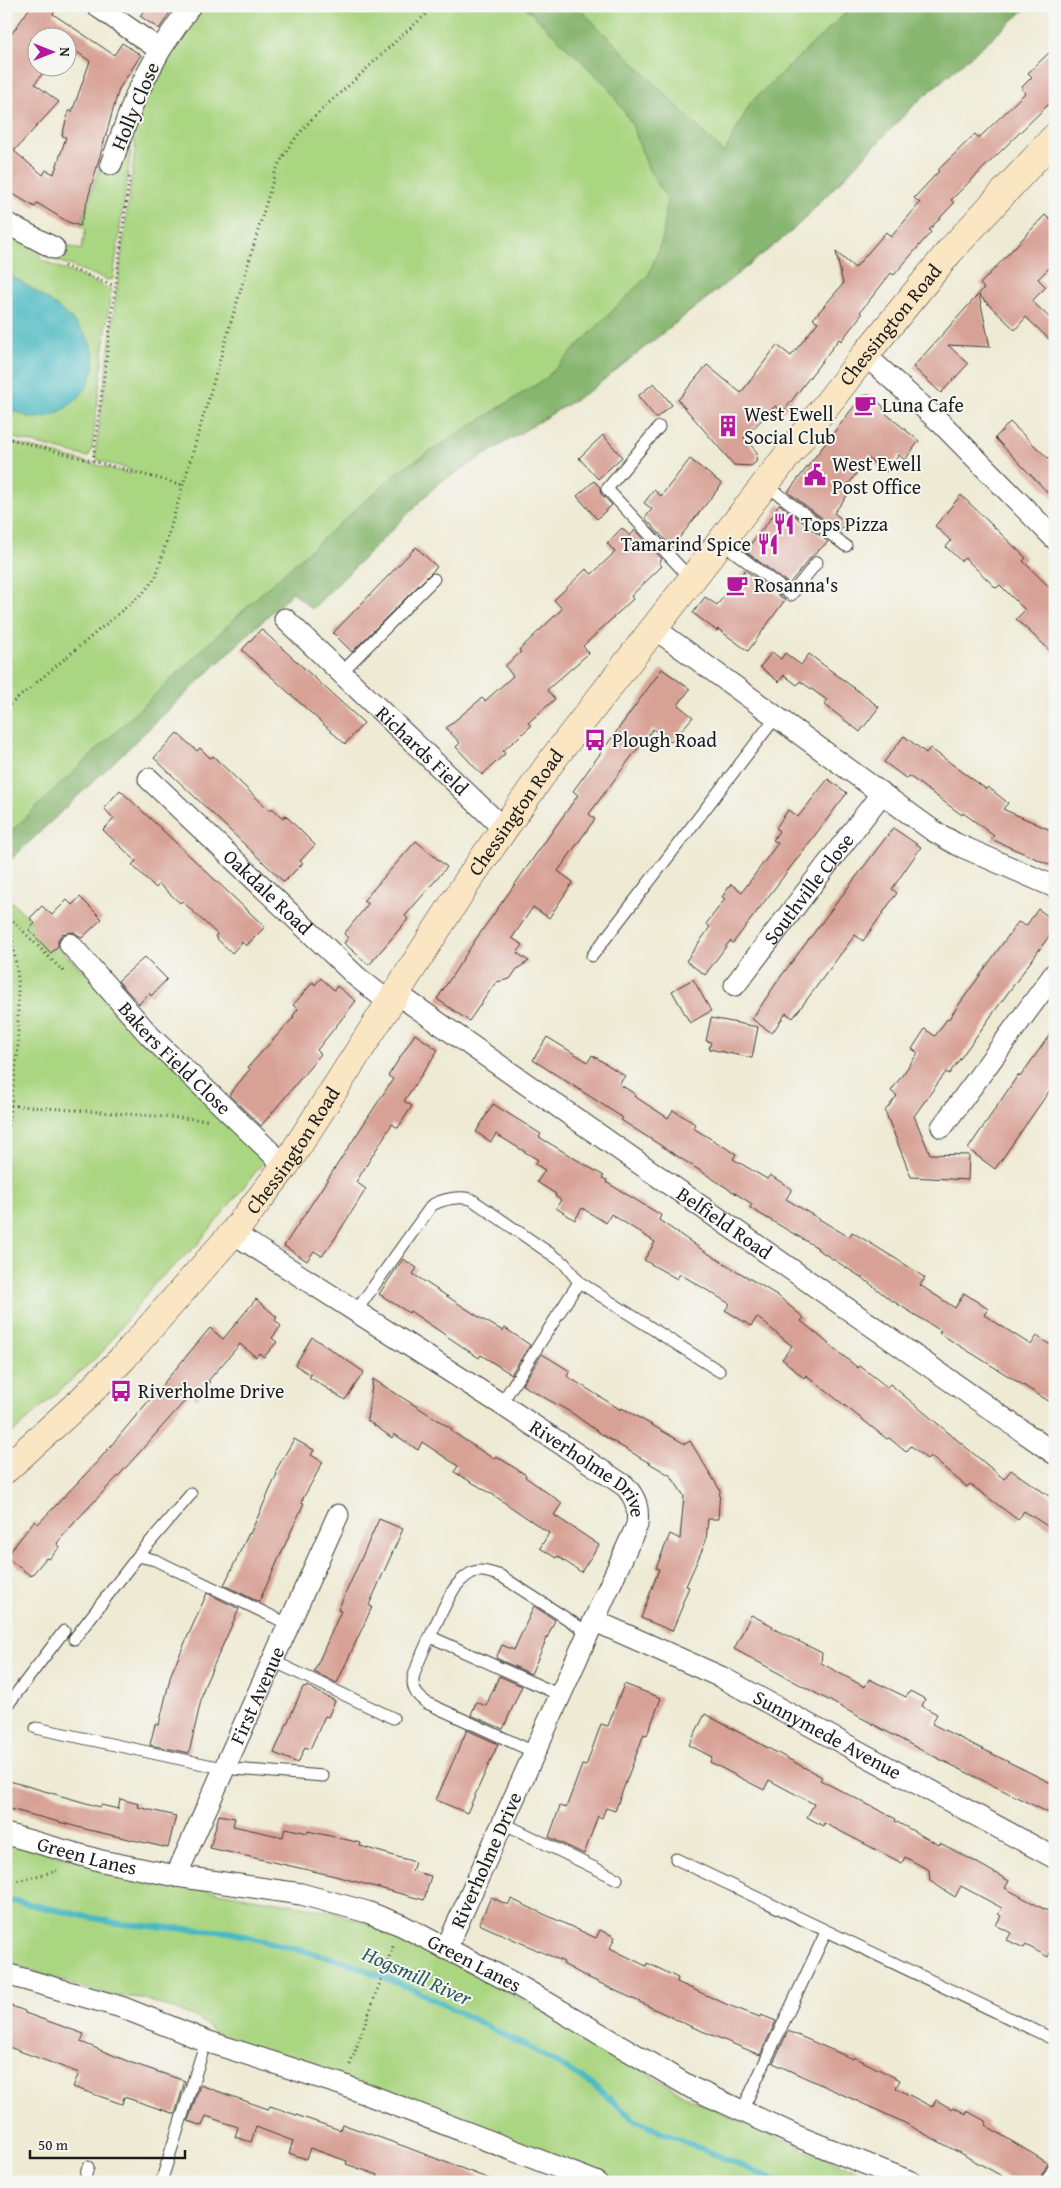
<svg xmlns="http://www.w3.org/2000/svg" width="1061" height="2188" viewBox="0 0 1061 2188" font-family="'Gentium Book Plus',serif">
<rect width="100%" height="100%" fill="#f6f6f2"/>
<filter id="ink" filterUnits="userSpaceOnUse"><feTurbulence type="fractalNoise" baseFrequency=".02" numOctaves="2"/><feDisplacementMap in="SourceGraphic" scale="10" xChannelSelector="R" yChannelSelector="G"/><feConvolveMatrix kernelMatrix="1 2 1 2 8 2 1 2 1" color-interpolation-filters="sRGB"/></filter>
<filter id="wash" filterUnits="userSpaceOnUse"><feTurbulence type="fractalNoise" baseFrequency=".0096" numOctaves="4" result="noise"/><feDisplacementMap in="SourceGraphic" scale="20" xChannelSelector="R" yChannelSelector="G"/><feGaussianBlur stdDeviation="1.12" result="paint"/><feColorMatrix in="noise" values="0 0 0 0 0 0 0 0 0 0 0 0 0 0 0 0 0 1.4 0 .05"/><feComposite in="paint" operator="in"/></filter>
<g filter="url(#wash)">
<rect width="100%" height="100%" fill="#eeead4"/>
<path fill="#aad581" stroke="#63784e" d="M198 6H1029L917 102 793 230 592 389 439 483 312 609 293 592 6 864V441L131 474V470L98 460 95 455 135 151V141L131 136 144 92Z
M130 142 131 151 113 279 108 280 45 256 46 251 57 242 81 250 86 228 80 226 99 168 97 162 116 168Z
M6 232 41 250 39 259 111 289 92 449 88 457 6 436Z
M10 900 271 1153 197 1245 154 1284 103 1351 6 1439V904Z
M6 1842 176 1885 330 1911 408 1938 564 2022 692 2100 881 2182H617L569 2162 229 2044 196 2017 142 1998 105 1995 6 1962Z"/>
<path fill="#87b66f" stroke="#526946" d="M524 6H577L724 153 751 102 853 6H1029L917 102 793 230 592 389 439 483 312 609 293 592 6 864V836L264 591 399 471 545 379 649 274 663 237 667 199 648 168 631 122 607 86Z"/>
<path fill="#4ab9c2" stroke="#336a6f" d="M6 272C32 289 76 315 90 343 107 378 68 420 32 418 26 417 20 413 15 411L11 415 6 412 8 408 6 407Z"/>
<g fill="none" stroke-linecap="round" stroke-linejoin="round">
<path stroke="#4ab9c2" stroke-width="6" d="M6 1899 121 1924 229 1932 343 1961 415 1990 538 2052 592 2084 636 2121 780 2182"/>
</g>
<g id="blocks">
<path fill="#d8a195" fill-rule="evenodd" d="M31 6H58L53 14 114 55 122 43 141 55 119 89 80 226 68 222 37 203 35 207 6 190V42ZM38 38H68V46L90 61 72 112 69 110 62 136 66 137 54 174 46 170 43 175 14 151 59 102 35 84 46 68H38Z
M147 6H174L159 29 140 16Z
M1055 47V98L951 200 954 203 929 230 931 232 894 275 891 273 860 312 862 314 841 341 839 339 783 412 775 406 744 438 757 452 756 462 751 466 734 465 678 400 707 365 741 393 777 345 791 356 818 322 813 319 843 284 836 252 855 268 886 232 891 237 920 203 914 198 939 171 938 170 975 134 979 138 1025 93 1021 88 1032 77 1028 73Z
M1045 215 1055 224V262L1038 279 1046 287 1032 301 1055 323V345L1026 317 1015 330 979 295 990 347 948 345 968 364 941 393 913 367 984 288 980 284Z
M654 383 672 405 656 418 638 396Z
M869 395 883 406 884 412 919 441 905 460 899 455 886 472 868 458 844 490 849 493 834 513 847 523 839 531 788 492 862 396Z
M1010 422 1055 465V500L995 438Z
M603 435 622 457 598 479 579 458Z
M690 459 722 484 672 547 645 518 652 509 644 503 654 490 661 496Z
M594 481 600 487 601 494 612 505 597 519 577 496Z
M961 495 1026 558 1023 561 1055 593V655L1016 619 1025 610 1000 585 996 588 965 558 961 561 946 547 951 541 935 526Z
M779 504 828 542 811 557 789 584 745 551 775 513 774 511Z
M622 528 630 536 635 530 662 559 659 563 662 566 631 596 633 599 583 646 589 653 547 690 555 699 528 723 531 726 503 751 505 754 482 775 456 747 460 743 446 728 482 698 485 701 513 676 505 666 521 652 519 650 562 609 554 600 586 569 592 574 615 552 607 543Z
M416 547 437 567 352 652 333 633Z
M745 570 785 600 748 651 718 629 717 631 693 613 705 597 717 605Z
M261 629 364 723 345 744 242 650Z
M772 652 781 659 785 653 801 665 809 654 879 707 860 732 824 704 827 700 800 681 797 685 784 675 779 682 760 667Z
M662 669 690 689 678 705 693 717 671 742 653 729 629 760 589 814 595 819 558 871 573 882 549 918 533 907 512 938 523 945 517 953 529 961 517 969 510 979 496 982 469 1021 437 999 476 939 578 795 573 791Z
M177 733 197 751 200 748 210 758 213 756 270 811 272 808 283 818 285 815 315 845 300 861 303 863 284 882 154 758Z
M904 736 926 753 930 748 986 789 988 787 1008 803 1003 809 1055 832V867L991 839 994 836 977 823 963 813 962 815 909 776 907 779 884 762Z
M828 779 847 793 733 943 730 941 705 975 686 961 710 927 706 924 725 899 722 897 731 884 742 892 778 843 773 840 779 831 776 828 788 810 798 817Z
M120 790 265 927 246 946 242 942 232 953 215 937 217 934 182 901 180 903 159 884 156 888 132 865 136 861 103 830 114 819 104 808Z
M893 828 921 847 892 889 897 893 863 941 855 935 793 1018 786 1013 772 1033 752 1019 779 979Z
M416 841 447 867 405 916 408 919 369 965 344 943 348 938 344 934 368 904 363 901Z
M80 897 102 919 82 938 74 932 62 934 58 940V946L51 953 29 930 35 923 30 918 42 906 52 915 67 900 72 905Z
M1038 909 1055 921V928L949 1074 946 1072 914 1116 930 1154 969 1155 968 1180 911 1177 885 1111 897 1096 891 1091 918 1053 912 1049 925 1029 935 1036 947 1019 948 1020 1018 922 1026 926Z
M145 957 167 979 151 996 149 993 139 1004 118 981Z
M321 978 334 990 337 986 356 1001 317 1050 321 1054 261 1126 229 1095 250 1069 248 1067 294 1017 293 1016 298 1009 293 1005 313 982 315 985Z
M693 979 711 1011 690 1023 672 991Z
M711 1018 758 1027 752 1058 709 1049 711 1042 706 1041Z
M1055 1027V1083L995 1169 968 1149 1018 1075 1020 1077Z
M415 1034 438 1050 404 1101 412 1106 398 1128 392 1124 356 1182 366 1189 334 1240 322 1256 314 1251 307 1261 284 1246 393 1079 388 1076Z
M547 1037 588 1062 592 1055 625 1076 619 1084 635 1094 634 1096 668 1118 673 1110 695 1124 693 1128 736 1154 733 1159 767 1179 770 1175 792 1189 786 1199 849 1237 852 1232 906 1265 925 1278 920 1285 955 1308 964 1293 988 1309 984 1315 1031 1345 1037 1336 1055 1348V1405L939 1333 941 1331 888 1298 864 1279 817 1249 818 1248 750 1208 752 1204 621 1120 623 1118 594 1099 533 1060Z
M493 1104 541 1134 539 1137 604 1176 602 1178 607 1180 606 1182 661 1215 659 1220 704 1251 777 1295 804 1318 801 1321 858 1368 860 1366 887 1387 890 1384 1004 1479 1011 1470 1055 1500V1531L1024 1511 1018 1520 970 1484 967 1487 930 1456 927 1459 911 1446 906 1452 889 1438 887 1439 806 1375 804 1378 782 1359 792 1346 757 1317 751 1326 725 1310 730 1304 680 1274 677 1279 644 1260 655 1242 611 1214 606 1223 582 1208 575 1220 556 1208 561 1200 555 1196 556 1194 537 1182 545 1170 535 1164 538 1160 496 1134 491 1142 476 1132Z
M403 1259 417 1268 413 1274 482 1319 503 1331 505 1328 530 1345 511 1374 481 1355 479 1358 410 1311 409 1313 379 1294Z
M256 1299 277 1317 275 1320 281 1326 272 1338 277 1342 264 1357 259 1353 256 1357 240 1344 208 1381 210 1382 197 1399 191 1394 122 1472 74 1523 57 1543 60 1547 49 1559 46 1558 31 1576 6 1557 34 1521 38 1524 98 1461 210 1328 223 1339Z
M312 1337 364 1372 345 1400 309 1377 311 1375 295 1365Z
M542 1354 570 1371 567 1376 621 1410 622 1408 685 1444 690 1441 720 1490 718 1519H708L706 1541 686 1586 689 1587 682 1604 683 1605 672 1631 641 1618 659 1569 656 1568 670 1534 680 1539 684 1496 671 1476 604 1436 572 1413 522 1385Z
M373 1379 452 1429 451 1431 494 1459 496 1456 526 1475 525 1477 562 1503 554 1515 599 1545 581 1572 557 1556 556 1558 540 1548 549 1533 492 1494 454 1472 458 1466 422 1442 418 1450 394 1434 392 1438 367 1420Z
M294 1439 314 1450 311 1455 323 1462 301 1502 304 1503 259 1602 224 1585 249 1533 250 1534 277 1474 275 1472Z
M379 1519 403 1529 369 1605 372 1607 337 1683 314 1672 341 1611 338 1610Z
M207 1593 239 1609 204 1687 189 1753 150 1745 155 1724 159 1725 171 1674Z
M534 1606 555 1620 531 1674 496 1658 502 1645 514 1650Z
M751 1615 773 1626 772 1628 822 1653 821 1663 865 1687 869 1679 906 1697 910 1691 925 1699 922 1706 937 1714 932 1724 1055 1785V1816L919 1749 734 1649Z
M499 1676 522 1686 503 1729 471 1715 476 1702 486 1706Z
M624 1684 661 1698 647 1735 644 1734 615 1811 606 1808 602 1818 598 1816 584 1854 549 1837 560 1806 566 1808 582 1765 586 1766 601 1724 608 1726Z
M307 1686 335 1701 328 1717 325 1716 310 1749 305 1747 298 1763 274 1753 303 1687 306 1688Z
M705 1714 822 1777 820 1780 896 1819 895 1821 939 1845 940 1843 974 1861 1009 1881 1005 1888 1055 1915V1945L1048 1957 1026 1945 1024 1948 1007 1940 1011 1933 996 1925 1001 1916 998 1914 1002 1908 961 1886 955 1897 930 1881 929 1870 905 1857 902 1863 824 1823 823 1826 807 1817 814 1804 769 1780 764 1790 710 1762 712 1757 689 1745Z
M467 1730 498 1744 467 1813 436 1800Z
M6 1780 100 1807 101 1805 118 1809 120 1799 139 1804 138 1807 176 1816 168 1848 89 1830 6 1808Z
M219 1815 235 1818 233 1826 283 1837 285 1828 308 1833V1831L361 1843 360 1846 415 1862 412 1871 431 1876 424 1900 335 1876 210 1848Z
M491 1897 508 1905 511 1899 596 1938 600 1930 615 1937 610 1948 646 1966 647 1963 662 1970 678 1978 677 1982 728 2005 760 2017 761 2015 776 2021 760 2055 690 2026 583 1975 563 1964 564 1962 479 1924Z
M6 2004 25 2011V2013L84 2034 81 2042 132 2063 185 2081 175 2114 124 2097 122 2104 73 2087 79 2073 6 2046Z
M788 2031 853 2059 854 2057 900 2080 896 2088 932 2107 936 2100 952 2109 953 2107 966 2114 967 2111 987 2122 985 2125 1048 2163 1038 2182H1013L901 2121 773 2063Z
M200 2085 268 2109 270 2106 340 2130 342 2124 406 2147 492 2180V2182H376L378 2175 346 2164 347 2161 310 2148 306 2159 289 2153 293 2141 256 2127 251 2142 235 2137 238 2127 223 2122 206 2116 202 2126 188 2121Z"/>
</g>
</g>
<g filter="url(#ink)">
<use href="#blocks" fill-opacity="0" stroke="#3c3b38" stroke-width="1"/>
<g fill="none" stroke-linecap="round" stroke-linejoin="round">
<g stroke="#3c3b38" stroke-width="13">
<path id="service" d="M659 427 607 489 691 579
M765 484 846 546
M720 541 791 595 817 562
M342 672 434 579
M592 956 776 717
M356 1311 432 1205C444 1199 457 1196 471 1199L564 1263 579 1282 719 1371
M501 1404 579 1282
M138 1556 155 1560 288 1624
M431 1637 560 1695
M74 1639 138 1556 191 1494
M271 1660 393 1718
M6 1707 64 1631
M36 1728 222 1768 323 1776
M534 1752 427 1703C419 1697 413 1692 413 1681 412 1671 447 1600 454 1589 457 1584 465 1576 471 1573 480 1568 491 1573 501 1576L589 1633
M503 1823 617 1879
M676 1859 1055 2040
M742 2111 826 1932
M84 2182 88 2167
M164 2182 162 2179 206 2041
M1046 2182 1055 2166"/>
</g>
<g stroke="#3c3b38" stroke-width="23">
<g id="minor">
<path d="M97 6 160 50 136 95 111 164"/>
<path d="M160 50 190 6"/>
<path d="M6 223 54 248"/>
<path d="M865 355 942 424 1055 539"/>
<path id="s1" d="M285 619 504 829"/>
<path d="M654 628 932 830 956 844 1055 887"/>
<path id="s2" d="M149 779 357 977 389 1002"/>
<path id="s3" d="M70 944 150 1036 285 1166"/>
<path id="s4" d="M735 985 882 793"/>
<path id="s5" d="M396 993 1055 1454"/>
<path d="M942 1127 1055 973"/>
<path id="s6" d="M233 1233 501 1404 625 1486C636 1498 639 1508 637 1525L446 1949"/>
<path id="s7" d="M595 1621 721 1677 1055 1858"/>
<path id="s8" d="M6 1834 102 1861 176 1876 301 1894 367 1912 401 1925 517 1985 692 2088 799 2137 911 2182"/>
<path id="s9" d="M176 1876 338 1515"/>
<path d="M6 1974 121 2007 206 2041 343 2085 596 2182"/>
</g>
</g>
<g stroke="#3c3b38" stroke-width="29">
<g id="secondary">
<path id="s10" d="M6 1469 82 1400 123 1358 233 1233 285 1166 473 873 553 759 865 355 950 251 1055 137"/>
</g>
</g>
<path stroke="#3c3b38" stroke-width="3" stroke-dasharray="1 4" stroke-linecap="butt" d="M64 266 115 286
M6 438 183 485
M93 461 130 174
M6 708 143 593 156 577 275 173C292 132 325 107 357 78 383 53 408 29 436 6
M6 914 65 973
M6 1105 208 1120
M6 1141 18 1049V978L9 917
M6 1895 12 1882 57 1871
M350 2065 394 1944"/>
<use href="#service" stroke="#fff" stroke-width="11"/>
<use href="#minor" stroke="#fff" stroke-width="21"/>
<use href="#secondary" stroke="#fbe6c4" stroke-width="28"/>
</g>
</g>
<defs>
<g id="cafe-bare" transform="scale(1.725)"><path d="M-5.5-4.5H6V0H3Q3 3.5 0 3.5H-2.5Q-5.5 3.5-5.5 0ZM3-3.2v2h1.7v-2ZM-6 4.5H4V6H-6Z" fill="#b5179e" stroke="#f6f6f2" stroke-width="2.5" paint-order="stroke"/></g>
<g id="building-bare" transform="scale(1.725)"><path d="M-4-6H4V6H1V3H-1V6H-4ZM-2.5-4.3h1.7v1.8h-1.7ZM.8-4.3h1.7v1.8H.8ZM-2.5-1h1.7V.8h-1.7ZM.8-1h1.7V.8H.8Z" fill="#b5179e" stroke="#f6f6f2" stroke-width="2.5" paint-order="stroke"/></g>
<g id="civic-bare" transform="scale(1.725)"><path d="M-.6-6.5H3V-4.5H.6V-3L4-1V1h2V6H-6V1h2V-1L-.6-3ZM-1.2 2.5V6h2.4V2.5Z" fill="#b5179e" stroke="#f6f6f2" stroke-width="2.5" paint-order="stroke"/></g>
<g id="restaurant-bare" transform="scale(1.725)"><path d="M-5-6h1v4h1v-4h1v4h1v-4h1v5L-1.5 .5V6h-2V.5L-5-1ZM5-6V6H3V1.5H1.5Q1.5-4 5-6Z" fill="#b5179e" stroke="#f6f6f2" stroke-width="2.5" paint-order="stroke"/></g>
<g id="bus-bare" transform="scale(1.725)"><path d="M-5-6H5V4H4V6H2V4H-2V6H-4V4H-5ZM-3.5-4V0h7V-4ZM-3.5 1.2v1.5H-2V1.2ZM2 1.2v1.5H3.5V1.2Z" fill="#b5179e" stroke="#f6f6f2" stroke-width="2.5" paint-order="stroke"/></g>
</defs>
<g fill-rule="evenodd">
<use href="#cafe-bare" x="865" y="405"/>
<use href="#building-bare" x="728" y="426"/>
<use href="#civic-bare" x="815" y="475"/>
<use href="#restaurant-bare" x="784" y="524"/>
<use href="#restaurant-bare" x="768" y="544"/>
<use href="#cafe-bare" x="737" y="585"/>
<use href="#bus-bare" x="595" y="740"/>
<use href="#bus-bare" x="121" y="1391"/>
</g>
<g text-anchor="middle" stroke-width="4" stroke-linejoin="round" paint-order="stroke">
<g font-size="20" fill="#1c1c1c" stroke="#f6f6f2">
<text transform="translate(135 106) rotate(-67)" y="7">Holly Close</text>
<text dy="7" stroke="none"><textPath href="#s10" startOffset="1450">Chessington Road</textPath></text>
<text dy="7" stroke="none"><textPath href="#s1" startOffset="190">Richards Field</textPath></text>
<text dy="7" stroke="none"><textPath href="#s10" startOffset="835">Chessington Road</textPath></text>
<text dy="7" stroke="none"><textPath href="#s4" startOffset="121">Southville Close</textPath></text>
<text dy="7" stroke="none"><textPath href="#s2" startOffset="164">Oakdale Road</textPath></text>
<text dy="7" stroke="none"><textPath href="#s3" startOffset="155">Bakers Field Close</textPath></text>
<text dy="7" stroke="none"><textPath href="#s10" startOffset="430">Chessington Road</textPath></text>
<text dy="7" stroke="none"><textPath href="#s5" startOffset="401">Belfield Road</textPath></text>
<text dy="7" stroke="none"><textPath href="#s6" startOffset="428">Riverholme Drive</textPath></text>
<text dy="7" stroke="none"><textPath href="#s9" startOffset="198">First Avenue</textPath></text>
<text dy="7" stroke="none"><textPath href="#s7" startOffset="259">Sunnymede Avenue</textPath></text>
<text dy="7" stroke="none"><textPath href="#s8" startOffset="84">Green Lanes</textPath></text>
<text transform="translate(486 1860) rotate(-66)" y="7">Riverholme Drive</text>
<text dy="7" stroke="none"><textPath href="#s8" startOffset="489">Green Lanes</textPath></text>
</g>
<g font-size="20" fill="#1c1c1c" stroke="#f6f6f2" text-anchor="start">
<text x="882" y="412">Luna Cafe</text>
<text x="744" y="421">West Ewell<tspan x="744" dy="23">Social Club</tspan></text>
<text x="832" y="471">West Ewell<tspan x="832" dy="23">Post Office</tspan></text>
<text x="801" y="531">Tops Pizza</text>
<text x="751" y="551" text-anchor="end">Tamarind Spice</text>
<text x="754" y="592">Rosanna's</text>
<text x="612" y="747">Plough Road</text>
<text x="138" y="1398">Riverholme Drive</text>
</g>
<g font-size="21" font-style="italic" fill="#2e5b5e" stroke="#f6f6f2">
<text transform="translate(417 1976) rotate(24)" y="7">Hogsmill River</text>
</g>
</g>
<rect width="1061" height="2188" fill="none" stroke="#f6f6f2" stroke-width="25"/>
<g transform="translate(52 52) rotate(90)"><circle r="24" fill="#f6f6f2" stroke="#9f9f9c"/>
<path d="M0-4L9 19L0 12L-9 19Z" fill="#b5179e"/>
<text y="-8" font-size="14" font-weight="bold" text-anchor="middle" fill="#1c1c1c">N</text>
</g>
<path d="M30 2150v8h155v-8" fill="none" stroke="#1c1c1c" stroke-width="2.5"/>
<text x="38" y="2150" font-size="15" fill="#1c1c1c" stroke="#f6f6f2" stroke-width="4" paint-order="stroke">50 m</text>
</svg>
